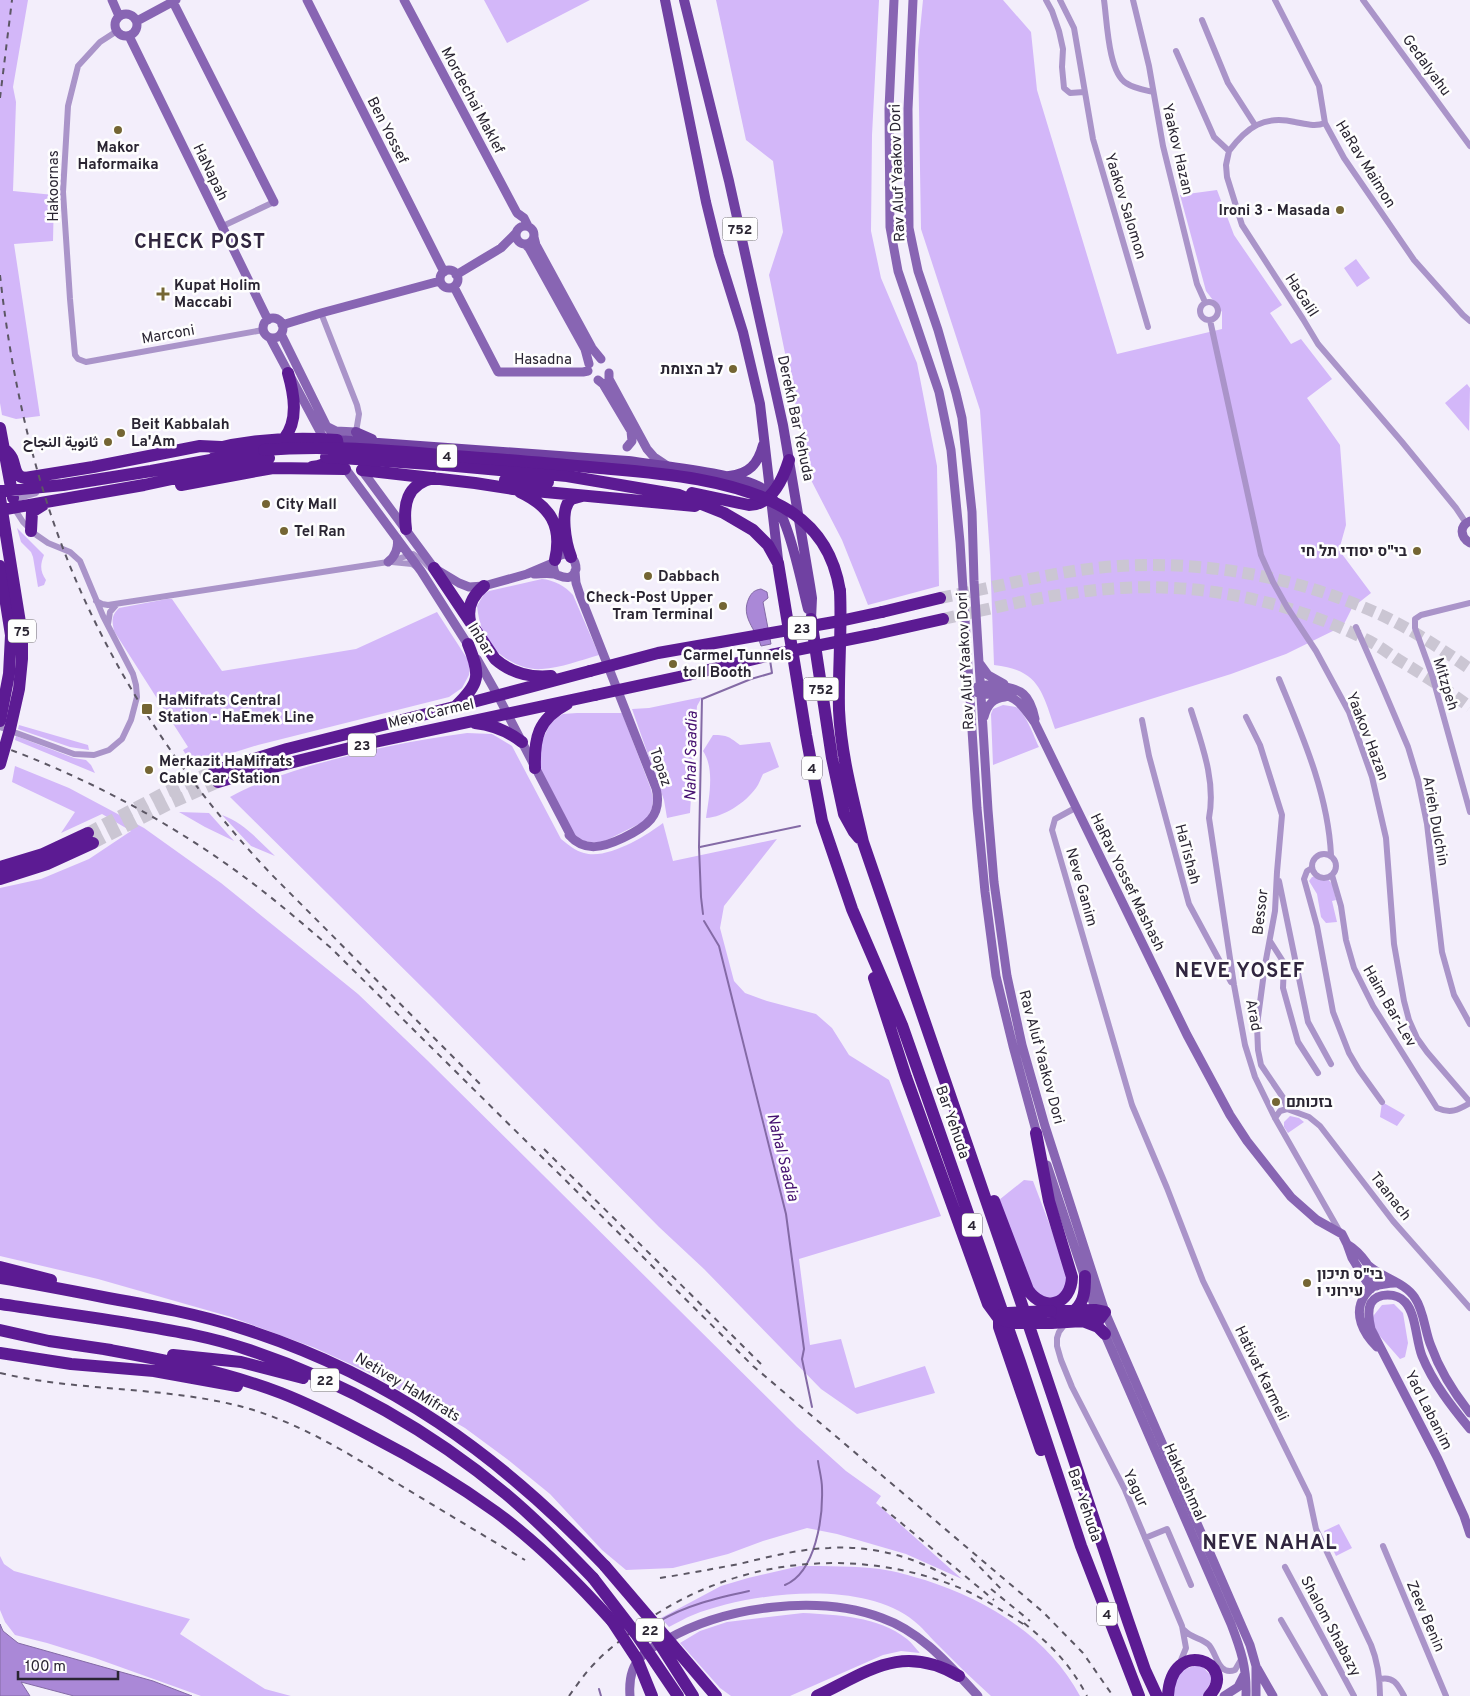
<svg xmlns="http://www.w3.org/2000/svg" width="1470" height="1696" viewBox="0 0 1470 1696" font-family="Overpass,Vazirmatn,Heebo,sans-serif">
<rect width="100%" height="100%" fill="#f3eefb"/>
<path fill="#d3b7f9" d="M0 0H28L13 87 16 102 13 191 54 195 53 241 14 244 40 416 16 419 2 415 0 403Z
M484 0H590L507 43Z
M716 0H879L872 135 871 231 881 278 917 363 937 466 939 586 868 605 842 540 811 480 769 275 783 232 773 161 746 140Z
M923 0H1003L1031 32 1037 90 1117 354 1222 329V312L1206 291 1180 195 1217 190 1234 235 1282 305 1270 313 1291 344 1301 339 1332 379 1307 398 1340 445 1346 525 1339 550 1371 593 1352 608 1343 626 1286 654 1231 674 1055 729C1042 691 1039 670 994 665L990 555 980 410 921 229 918 50Z
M1356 259 1370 278 1357 287 1344 268Z
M1467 384 1470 388 1469 431 1445 403Z
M17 528 44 555C40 565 40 571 46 580L44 585 38 587 33 557 31 552 21 542Z
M542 579C554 580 565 586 573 595L599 655C581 660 561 668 542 669 520 671 492 654 483 632 480 624 478 615 477 606L484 594 489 591Z
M167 599H172L222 671 356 649 437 612 470 663 469 675 462 688 449 697 258 745 213 759 194 767 183 750 188 747 114 631C112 621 111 616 119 608Z
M702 697 697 706 690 813 667 818 664 800 632 709 649 708Z
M1003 705C1008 706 1012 706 1016 707 1026 713 1034 737 1039 747L993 765 991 714 993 709Z
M577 713H622L651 789 653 799 652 808 647 818 643 822 609 839 599 843 584 841 575 835 539 766 541 743 549 726 555 719 563 714Z
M19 725 88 745 89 750 70 747 18 729Z
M467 733 492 734 512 746 561 839C569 845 575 851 584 853 607 860 646 836 663 823L673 861 777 839 724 906 720 928 734 981 745 993 767 1001 816 1014 832 1028 849 1055 889 1080 941 1216 799 1259 810 1345 841 1339 855 1388 925 1366 935 1393 857 1414 821 1389 704 1269 659 1227 433 998 230 797C251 785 271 779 294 771 350 753 409 741 467 733Z
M713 735C728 735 729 737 740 745L770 742 779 767 763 774C761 778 759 784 756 788 745 803 724 817 706 818 709 797 715 769 703 751Z
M16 736 74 758 86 760 91 765 95 773 15 740Z
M15 766 69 788 144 828 221 883 358 994 427 1060 797 1427 846 1471 881 1496 876 1503 962 1579 906 1554 837 1534 807 1528 763 1541 728 1554 673 1568 626 1570 602 1550 550 1494 507 1459 465 1428 372 1374 315 1348 231 1317 98 1279 0 1256V888L41 879 89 859 131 831 102 814 61 833 75 812 12 782Z
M179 812 209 813 234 841 205 827Z
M222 815C244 823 258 840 275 856L251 846Z
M1317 876 1327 878 1333 885 1336 900 1332 901 1337 922 1326 923 1321 917 1317 894 1309 881 1312 877Z
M1382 1102 1405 1115 1397 1126 1380 1117Z
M1290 1116 1299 1118 1304 1122 1288 1133 1284 1127V1122Z
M1024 1180 1033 1181 1065 1265 1069 1280 1059 1299 1035 1295 999 1200Z
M1394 1304 1403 1313 1408 1343 1405 1357 1400 1359 1378 1334 1372 1321 1374 1315 1382 1305Z
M1339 1524 1352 1548 1336 1556 1324 1531Z
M0 1556 4 1564 14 1571 190 1619 180 1634 265 1689 291 1696H201L95 1658 47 1643 15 1635 5 1622 0 1610Z
M800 1566C827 1566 854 1566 880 1569 895 1571 911 1576 925 1580 987 1600 1049 1637 1080 1696H991C972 1679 954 1661 936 1643 929 1636 922 1627 914 1621 863 1579 751 1592 693 1615 685 1618 677 1623 669 1627L661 1618 721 1586 748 1578Z
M803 1613C837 1615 878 1616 907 1639 912 1643 916 1649 920 1653L901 1651 883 1655 790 1696H731L720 1688 680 1643 700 1631 727 1622Z
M1200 1664 1213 1678 1203 1696H1171L1179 1671Z"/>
<path fill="#aa88d7" stroke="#846aa6" d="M761 589 767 592 768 598 763 602 771 644 761 646C756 629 740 617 749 598 752 592 755 590 761 589Z
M0 1624 3 1631 18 1643 153 1681 192 1696H74L21 1682 30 1696H0Z"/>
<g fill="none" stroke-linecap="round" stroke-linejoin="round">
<path stroke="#846aa6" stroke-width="2" d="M700 847 800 826
M703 914 701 897 699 847 702 699 751 679 772 673 770 660
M704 921 719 946 786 1214 804 1349 802 1359 812 1407
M785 1585C816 1572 823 1517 822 1488 822 1479 819 1469 818 1461
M658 1622C686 1605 717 1598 749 1591
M644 1631 649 1627
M599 1689 601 1696"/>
<path stroke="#cbc6d3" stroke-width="12" stroke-dasharray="12 6" stroke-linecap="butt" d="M940 598C992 588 1044 574 1096 568 1188 558 1284 573 1370 610 1405 625 1439 647 1470 669
M943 619C1002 606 1062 591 1122 588 1205 583 1291 602 1365 639 1376 644 1387 652 1397 659 1422 674 1446 689 1470 707
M88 833 166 792 214 771
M93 843 171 803 218 782"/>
<path stroke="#aa94c9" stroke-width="6" d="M1046 0 1052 11 1059 31 1063 49 1062 67 1064 88 1070 93 1084 92
M1060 0 1074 28 1093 139 1148 327
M1104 0C1107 20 1108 72 1126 83 1133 88 1144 90 1153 92
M1133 0 1149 66 1163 146 1197 284 1205 302
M1275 0 1319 86 1325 123 1344 158 1414 260 1463 315 1470 321
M1363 0 1470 146
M1202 20 1228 83 1255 125
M117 31 100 42 78 66 68 106 63 192 70 299 75 355 78 359 86 362 263 330
M1176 51 1214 137 1229 151 1226 165 1227 177 1242 225 1303 319 1318 344 1402 442 1456 508 1466 523
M1229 151C1247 127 1264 115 1295 122 1306 124 1315 127 1325 123
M223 226 274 202
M1200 311a9 9 0 1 1 18 0a9 9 0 1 1-18 0Z
M321 313 357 405 359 414 356 432
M1210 320 1261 555 1273 582 1287 607 1316 651 1349 712 1372 777 1386 838 1394 944 1404 1001 1409 1020 1417 1038 1427 1052 1470 1102
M12 500 36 493
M392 562 412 564 418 568
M96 601 102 604 108 605 388 562 413 554 422 560 431 569
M1470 603 1421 615 1415 619V628L1432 675 1470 812
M108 624 110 612 117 604
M1356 627 1382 686 1408 747 1418 780 1427 824 1442 952 1454 995 1470 1024
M1279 679C1302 735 1328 793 1331 855
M1191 710C1202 745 1216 781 1209 818L1234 985 1245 1045 1255 1077 1275 1118 1340 1232
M1246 717 1260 745 1282 815 1277 872 1275 911 1265 965 1257 1025 1258 1050 1261 1065 1284 1099 1287 1109
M1142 720 1149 756 1189 904 1231 982
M0 727 74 754 94 755 109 750 122 739 131 720 137 697 136 685 133 674 103 616 80 561 70 552 48 543 35 534 23 522 14 508
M1077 807 1055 819 1052 830 1132 1105 1167 1188 1203 1281 1309 1496 1316 1529 1371 1645C1378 1662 1380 1678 1380 1696
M1312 866a12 12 0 1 1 24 0a12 12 0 1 1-24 0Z
M1312 868 1307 871 1304 879 1317 926 1333 1012 1349 1053 1359 1070 1382 1102
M1332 875 1341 906 1346 940 1354 968 1373 1006 1437 1108C1451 1114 1458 1110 1470 1103
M1279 881 1308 1022 1331 1064
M1270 941 1284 963 1283 988 1298 1042 1318 1073
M1287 1109 1309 1117 1320 1126 1393 1221 1470 1308
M1275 1118 1280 1111 1287 1109
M1065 1324 1059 1332 1057 1338V1346L1061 1360 1072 1387 1125 1490 1182 1626 1186 1648 1179 1665
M1145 1538 1167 1529 1191 1585
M1383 1546 1446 1696
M1285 1567 1354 1696
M1281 1620 1325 1696
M1184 1630C1191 1638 1202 1638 1209 1645 1217 1654 1218 1676 1235 1670L1242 1658
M1380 1679C1394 1676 1398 1685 1404 1696"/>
<path stroke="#8865b3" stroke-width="9" d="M112 0 119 16
M307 0 444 272
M404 0 517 213 524 218 528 226
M894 0 889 109 890 227 898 271 939 392 951 450 960 542 977 808 985 892 996 976 1013 1046 1038 1138
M913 0 908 109 909 228 918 271 938 330 956 393 962 418 972 512 974 581 988 810 994 882 1007 976 1022 1045 1045 1126 1105 1312 1250 1645 1256 1666V1696
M173 2 274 202
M115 25a11 11 0 1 1 22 0a11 11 0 1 1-22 0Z
M137 21 176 0
M129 36 268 320
M516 235a9 9 0 1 1 18 0a9 9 0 1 1-18 0Z
M534 237 536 245 592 348 601 359
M525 244 529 248 585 349 589 364
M440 279a9 9 0 1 1 18 0a9 9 0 1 1-18 0Z
M456 275 501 248 516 233
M454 287 498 372H583L588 371
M263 328a10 10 0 1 1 20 0a10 10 0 1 1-20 0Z
M282 325 321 313 440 281
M281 334 326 425 339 442
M270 338 325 441
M609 373V379L647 449 654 457 666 465
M598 380 603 384 631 431 632 441 627 447
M328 427 336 431 356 432
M342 464 421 571 470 648
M361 469 434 568 459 583 469 587 484 586 527 574 553 563
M1470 521C1459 526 1460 537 1470 543
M388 562C395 557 399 547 397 538
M534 574C540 574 547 573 554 574 561 576 572 583 576 569 576 565 575 561 572 558 562 548 548 561 556 574
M477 659 498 696 572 838
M980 664 988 675 1004 684
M977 687C983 684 990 685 997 686 1022 688 1030 695 1035 719
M978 693C984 695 991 694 998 694 1017 695 1025 709 1035 723L1187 1035 1230 1115 1247 1141 1291 1197 1317 1220 1342 1234 1347 1244 1352 1258 1371 1289
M984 717C987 705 993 698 1005 697
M569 835C585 853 604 847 623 838 646 827 663 816 656 788L580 595 576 583 575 571
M1047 1165 1097 1314
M1347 1244C1362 1253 1373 1270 1377 1286
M1368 1265C1382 1278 1405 1282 1415 1298 1424 1311 1425 1332 1431 1346 1440 1371 1454 1393 1470 1413
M1103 1330 1231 1624C1241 1650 1247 1668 1246 1696
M1377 1347C1364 1334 1352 1314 1365 1295 1367 1293 1370 1288 1373 1287 1376 1285 1390 1283 1395 1283
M1470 1429C1452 1407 1433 1383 1422 1356 1416 1341 1416 1313 1405 1302 1397 1293 1378 1292 1371 1303 1367 1311 1369 1321 1371 1329L1438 1459 1464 1516 1470 1534
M1257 1668 1273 1696
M630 1696C629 1683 631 1667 641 1657 647 1649 657 1645 666 1640 725 1606 818 1594 882 1618 922 1632 950 1666 978 1696
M1224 1696 1238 1687 1244 1675"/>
<path stroke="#7041a2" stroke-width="10" d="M665 0 706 202 719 255 743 332 760 404 778 559
M684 0 729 181 783 425 810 585 812 598 811 619
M356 432 372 439
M337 440 628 461C656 465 747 474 766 491 788 511 800 578 808 609
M729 476C749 474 758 464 763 445"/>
<path stroke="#5c1b93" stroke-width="12" d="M0 428 13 498
M284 439C299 420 294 394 288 373
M3 448C7 451 10 454 12 458 16 467 14 476 25 478L93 467 200 446 221 447
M214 449C254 439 296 437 337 440 341 457 328 465 312 467
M445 465 567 476 679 495 724 513 753 530 768 545 778 563 806 735 822 821 852 909 902 1025 1020 1362 1081 1546 1139 1696
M362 470 475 483 513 489 695 506
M505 480 548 482
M181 485 273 468 345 469
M0 491 63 485 151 471 264 450
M520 492C550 506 563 526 555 560
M692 493 749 505C772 505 783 479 789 460
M0 510 144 485 269 458
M406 529C403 505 406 484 434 478
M31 531 32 512 43 505
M571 557C566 544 559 510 571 499L582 496
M0 566 11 635 9 674 0 721
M434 568 495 659C511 673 530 678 551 676
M840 591C842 631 838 670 839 710 841 755 853 798 863 842L1021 1302 1128 1621 1145 1670 1157 1696
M882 612 940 598
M811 619 832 758 844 814 854 832 859 838
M470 621C467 607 473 595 484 586
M876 634 943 619
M455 707C480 683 481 676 468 644
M475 723C493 725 508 731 522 742
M535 768C534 738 538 719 567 704
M214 771 287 749 454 707 590 671
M218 782 245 774 370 743 595 695
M0 867 43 854 88 833
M0 879 47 864 93 843
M874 978 906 1077 988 1304 999 1319V1327L1041 1450
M994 1201 1028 1290C1044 1313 1071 1305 1072 1277L1049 1201 1036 1133
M0 1267 51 1280
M0 1278C36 1284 72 1291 108 1298 153 1306 198 1314 241 1328 387 1374 500 1455 605 1566
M0 1304C46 1311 93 1317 139 1325 175 1331 211 1337 246 1349 340 1380 429 1430 506 1494 537 1520 565 1549 593 1578
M1075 1310C1085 1301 1085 1289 1085 1276
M1051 1311 1095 1310 1105 1312 1099 1320 1051 1323
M1085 1322 1098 1327 1105 1334
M0 1330 49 1341 111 1350
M104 1349C164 1360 223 1371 281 1393 312 1405 343 1421 373 1437 416 1459 457 1484 496 1512 538 1543 577 1582 612 1621
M0 1353 71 1364 154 1371 237 1386
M173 1355 241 1362 303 1378
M817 1696C869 1671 902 1643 959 1676
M1168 1696C1171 1635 1240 1663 1209 1696"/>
<path stroke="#5c5764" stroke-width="2" stroke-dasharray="6 6" stroke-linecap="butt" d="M0 98 12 0
M0 275C9 357 25 437 51 515 96 649 175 772 271 874L484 1088
M0 746C94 780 185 830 264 892 287 910 309 929 331 948L753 1366 1043 1612 1083 1653 1113 1696
M544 1149 761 1364
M0 1373C80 1392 164 1386 243 1407 298 1422 346 1452 395 1482 438 1508 481 1534 525 1560
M882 1507 994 1600
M971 1558 1004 1592
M660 1578C686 1574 712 1569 739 1564 768 1557 799 1549 829 1548 872 1545 917 1557 953 1580
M991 1589 1030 1621
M1024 1623C1052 1646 1070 1664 1087 1696
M569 1696C577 1685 585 1673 595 1663 604 1653 615 1645 626 1636 718 1561 845 1543 955 1586 981 1596 1004 1612 1028 1627"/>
<path stroke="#5c1b93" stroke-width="12" d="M264 450C332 444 400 452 468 457 512 460 556 464 600 468 658 473 731 478 783 507 817 526 834 554 840 591
M326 457 445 465
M0 498 22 635V659L19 689 10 729 0 764
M590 671 658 653 840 621 882 612
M595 695 688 675 771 655 876 634
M1051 1311 1008 1313 1002 1315 999 1319 1014 1323H1051
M605 1566 716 1696
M593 1578 636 1634 678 1696
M612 1621 637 1659 652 1696
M654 1635 693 1696"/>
</g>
<g fill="#746533" stroke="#fefefe" stroke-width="2">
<circle cx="118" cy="130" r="5"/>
<circle cx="1340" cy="210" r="5"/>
<path d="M160.5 286.5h5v5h5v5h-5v5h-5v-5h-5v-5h5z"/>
<circle cx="733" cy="369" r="5"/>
<circle cx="121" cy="433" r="5"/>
<circle cx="108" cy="442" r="5"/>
<circle cx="266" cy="504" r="5"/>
<circle cx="284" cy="531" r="5"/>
<circle cx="1417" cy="551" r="5"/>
<circle cx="648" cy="576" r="5"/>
<circle cx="723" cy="606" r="5"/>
<circle cx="673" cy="664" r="5"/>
<rect x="141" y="703" width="12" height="12" rx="2.5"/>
<circle cx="149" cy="770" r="5"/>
<circle cx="1276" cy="1102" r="5"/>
<circle cx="1307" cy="1283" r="5"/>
</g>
<g text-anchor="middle" stroke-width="5" stroke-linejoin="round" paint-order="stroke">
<g fill="#fefefe" stroke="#6a666f" stroke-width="1">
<rect x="722.5" y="217.5" width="35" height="23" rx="4"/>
<rect x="437" y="444.5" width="20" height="23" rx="4"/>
<rect x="788" y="616.5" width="28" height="23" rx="4"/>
<rect x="8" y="619.5" width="28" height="23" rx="4"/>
<rect x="803.5" y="677.5" width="35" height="23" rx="4"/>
<rect x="348" y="733.5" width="28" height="23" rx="4"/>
<rect x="802" y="756.5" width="20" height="23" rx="4"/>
<rect x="962" y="1213.5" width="20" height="23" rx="4"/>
<rect x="311" y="1368.5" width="28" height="23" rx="4"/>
<rect x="1097" y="1602.5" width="20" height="23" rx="4"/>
<rect x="636" y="1618.5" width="28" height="23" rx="4"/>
</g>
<g font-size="14" font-weight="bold" fill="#2a2532">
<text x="740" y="234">752</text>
<text x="447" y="461">4</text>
<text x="802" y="633">23</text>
<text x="22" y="636">75</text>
<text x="821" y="694">752</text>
<text x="362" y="750">23</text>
<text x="812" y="773">4</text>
<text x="972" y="1230">4</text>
<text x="325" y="1385">22</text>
<text x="1107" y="1619">4</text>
<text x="650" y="1635">22</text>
</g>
<g font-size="15" fill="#2a2532" stroke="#fefefe">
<text transform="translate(1427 65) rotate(54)" y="5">Gedalyahu</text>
<text transform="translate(473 100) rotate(62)" y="5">Mordechai Maklef</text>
<text transform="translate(388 130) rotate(63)" y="5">Ben Yossef</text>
<text transform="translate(1178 149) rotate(77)" y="5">Yaakov Hazan</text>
<text transform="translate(1366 164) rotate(58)" y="5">HaRav Maimon</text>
<text transform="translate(211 172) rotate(64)" y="5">HaNapah</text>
<text transform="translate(897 173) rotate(-92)" y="5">Rav Aluf Yaakov Dori</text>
<text transform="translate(53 186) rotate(-90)" y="5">Hakoornas</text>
<text transform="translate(1126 206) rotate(73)" y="5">Yaakov Salomon</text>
<text transform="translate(1302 295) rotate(57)" y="5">HaGalil</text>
<text transform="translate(168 334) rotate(-10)" y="5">Marconi</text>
<text x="543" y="364">Hasadna</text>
<text transform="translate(796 418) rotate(78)" y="5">Derekh Bar Yehuda</text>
<text transform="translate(481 639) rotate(58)" y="5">Inbar</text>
<text transform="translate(965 661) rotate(-93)" y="5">Rav Aluf Yaakov Dori</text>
<text transform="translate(1446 684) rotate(73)" y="5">Mitzpeh</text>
<text transform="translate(431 713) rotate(-13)" y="5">Mevo Carmel</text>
<text transform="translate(1368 736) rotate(69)" y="5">Yaakov Hazan</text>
<text transform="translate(661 767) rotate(71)" y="5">Topaz</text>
<text transform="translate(1436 821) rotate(80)" y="5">Arieh Dulchin</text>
<text transform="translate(1188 854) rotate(75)" y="5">HaTishah</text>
<text transform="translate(1128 882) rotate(64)" y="5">HaRav Yossef Mashash</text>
<text transform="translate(1082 887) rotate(74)" y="5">Neve Ganim</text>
<text transform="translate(1260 912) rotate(-83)" y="5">Bessor</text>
<text transform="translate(1390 1006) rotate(60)" y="5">Haim Bar-Lev</text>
<text transform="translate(1254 1015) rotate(79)" y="5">Arad</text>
<text transform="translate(1042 1057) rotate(75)" y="5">Rav Aluf Yaakov Dori</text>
<text transform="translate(953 1122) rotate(71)" y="5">Bar Yehuda</text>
<text transform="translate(1391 1196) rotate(52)" y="5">Taanach</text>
<text transform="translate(1262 1373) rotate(64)" y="5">Hativat Karmeli</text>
<text transform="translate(408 1387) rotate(31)" y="5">Netivey HaMifrats</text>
<text transform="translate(1429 1410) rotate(63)" y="5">Yad Labanim</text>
<text transform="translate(1185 1482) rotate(66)" y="5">Hakhashmal</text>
<text transform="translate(1136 1488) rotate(65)" y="5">Yagur</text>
<text transform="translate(1085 1505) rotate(71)" y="5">Bar Yehuda</text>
<text transform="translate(1426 1616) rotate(67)" y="5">Zeev Benin</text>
<text transform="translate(1331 1626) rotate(62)" y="5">Shalom Shabazy</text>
</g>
<g font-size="15" font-weight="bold" fill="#2a2532" stroke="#fefefe" text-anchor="start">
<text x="118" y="152" text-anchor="middle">Makor<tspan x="118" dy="17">Haformaika</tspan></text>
<text x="1330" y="215" text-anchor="end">Ironi 3 - Masada</text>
<text x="174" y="290">Kupat Holim<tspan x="174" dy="17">Maccabi</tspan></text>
<text x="723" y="374" text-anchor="end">לב הצומת</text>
<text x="131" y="429">Beit Kabbalah<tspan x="131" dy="17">La'Am</tspan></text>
<text x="98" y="447" text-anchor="end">ثانوية النجاح</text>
<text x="276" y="509">City Mall</text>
<text x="294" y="536">Tel Ran</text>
<text x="1407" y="556" text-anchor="end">בי"ס יסודי תל חי</text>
<text x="658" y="581">Dabbach</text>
<text x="713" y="602" text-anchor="end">Check-Post Upper<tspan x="713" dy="17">Tram Terminal</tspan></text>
<text x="683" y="660">Carmel Tunnels<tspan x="683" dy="17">toll Booth</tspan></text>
<text x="158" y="705">HaMifrats Central<tspan x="158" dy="17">Station - HaEmek Line</tspan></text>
<text x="159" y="766">Merkazit HaMifrats<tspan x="159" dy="17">Cable Car Station</tspan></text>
<text x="1286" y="1107">בזכותם</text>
<text x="1317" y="1279">בי"ס תיכון<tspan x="1317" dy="17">עירוני ו</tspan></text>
</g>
<g font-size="16" font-style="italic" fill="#451070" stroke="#fefefe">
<text transform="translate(690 756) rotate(-89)" y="6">Nahal Saadia</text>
<text transform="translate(784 1157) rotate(76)" y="6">Nahal Saadia</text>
</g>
<g font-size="20" font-weight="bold" letter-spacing="1" fill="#31263f" stroke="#fefefe">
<text x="200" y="248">CHECK POST</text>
<text x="1240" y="977">NEVE YOSEF</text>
<text x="1270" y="1549">NEVE NAHAL</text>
</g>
</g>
<path d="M18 1671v8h100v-8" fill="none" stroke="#2a2532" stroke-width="2.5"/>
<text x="25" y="1671" font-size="15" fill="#2a2532" stroke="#fefefe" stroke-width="4" paint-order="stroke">100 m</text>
</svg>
